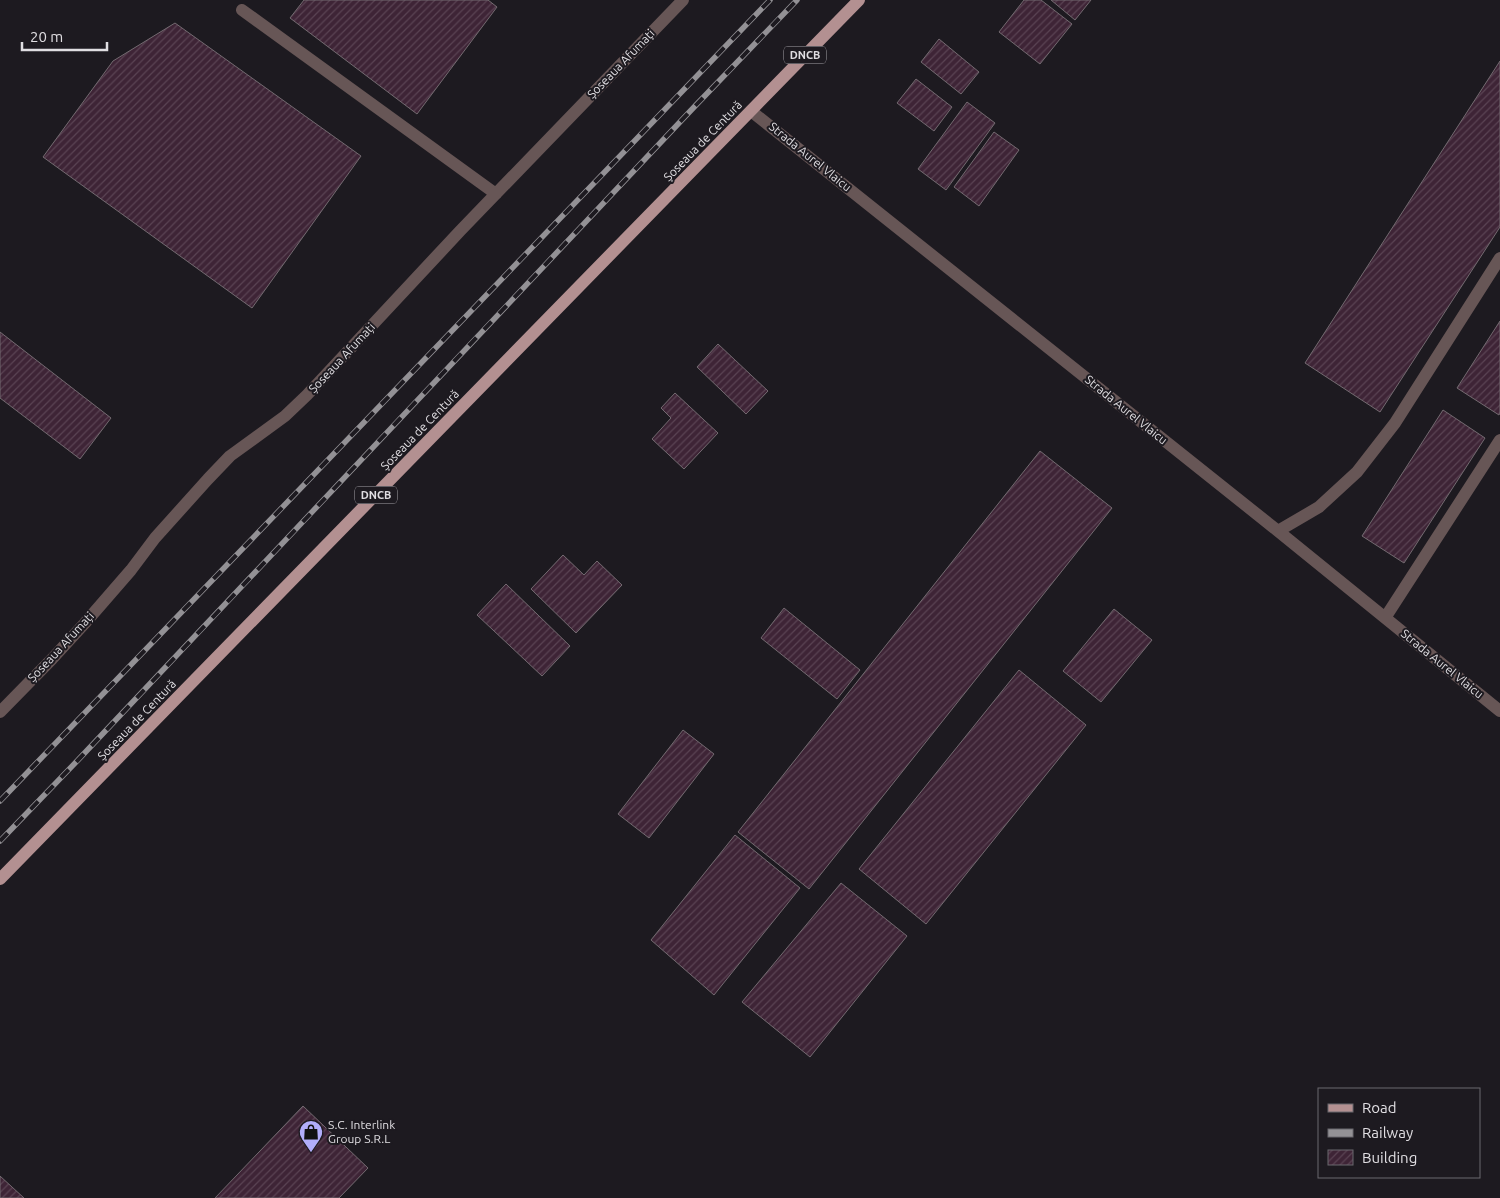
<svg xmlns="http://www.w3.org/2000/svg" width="1500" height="1198" viewBox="0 0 1500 1198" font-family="Ubuntu,sans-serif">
<defs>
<pattern id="building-hatch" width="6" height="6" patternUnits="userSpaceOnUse" patternTransform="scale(1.25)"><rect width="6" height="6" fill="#3e2436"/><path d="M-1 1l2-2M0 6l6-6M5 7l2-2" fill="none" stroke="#5a4353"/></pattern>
</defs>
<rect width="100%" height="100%" fill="#1d1a20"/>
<path fill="url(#building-hatch)" stroke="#736a70" d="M304 0H488L497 7 417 114 290 18Z
M1024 0H1041L1072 24 1040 64 999 32Z
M1051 0H1091L1075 20Z
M175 23 361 156 252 308 43 157 113 61Z
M939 39 979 72 961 94 921 62Z
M1500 61V227L1380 412 1305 363Z
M916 79 952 107 934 131 897 103Z
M967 102 995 123 946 190 918 169Z
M994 132 1019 150 979 206 954 187Z
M1500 321V413L1499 415 1457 388Z
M0 332 111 418 80 459 0 398Z
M718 344 768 391 746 414 697 367Z
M675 393 718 433 684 469 652 439 671 418 661 408Z
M1443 410 1485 438 1404 563 1362 536Z
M1040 451 1112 508 809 889 738 832Z
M563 555 584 575 597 561 622 585 576 633 531 589Z
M506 584 570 646 542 676 477 615Z
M784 608 860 670 837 699 761 638Z
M1114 609 1152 640 1101 702 1063 671Z
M1019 670 1086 725 926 924 859 869Z
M683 730 714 754 649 838 618 814Z
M735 835 800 888 714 995 651 940Z
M841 883 907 936 810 1057 742 1002Z
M303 1106 368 1168 339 1198H215Z
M0 1176 24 1198H0Z"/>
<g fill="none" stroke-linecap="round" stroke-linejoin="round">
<path stroke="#675656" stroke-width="12" d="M242 10 496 194
M751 111 1278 531 1500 711
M1278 531 1319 507 1357 472 1395 423 1500 258
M1385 618 1500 440
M0 712 52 659 85 623 131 570 155 538 208 479 230 456 285 416 307 395 460 231 683 0"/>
<path stroke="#b39091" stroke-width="12" d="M0 879 859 0"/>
<g stroke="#939195" stroke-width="5.5">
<path id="rail" d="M0 801 770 0
M0 841 78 760 696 105 797 0"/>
</g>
<use href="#rail" stroke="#1d1a20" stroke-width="4" stroke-dasharray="11" stroke-linecap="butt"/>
</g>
<defs>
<g id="shop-pin" transform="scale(1.25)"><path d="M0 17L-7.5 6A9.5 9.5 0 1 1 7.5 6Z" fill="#b1adfa" stroke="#1d1a20"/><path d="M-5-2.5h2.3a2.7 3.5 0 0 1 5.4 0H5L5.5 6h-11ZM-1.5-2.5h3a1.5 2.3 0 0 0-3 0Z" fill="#111"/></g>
</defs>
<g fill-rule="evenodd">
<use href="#shop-pin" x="311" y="1132"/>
</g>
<g text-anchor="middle" stroke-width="4" stroke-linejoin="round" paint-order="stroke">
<g fill="#1d1a20" stroke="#a6a3a8" stroke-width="1">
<rect x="784" y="46.5" width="42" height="17" rx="4"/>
<rect x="355" y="486.5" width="42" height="17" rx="4"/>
</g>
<g font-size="11" font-weight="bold" fill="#e0dee2">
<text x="805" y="59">DNCB</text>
<text x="376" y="499">DNCB</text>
</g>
<g font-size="12" fill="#e0dee2" stroke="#1d1a20">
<text transform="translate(621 64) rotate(-46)" y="4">Șoseaua Afumați</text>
<text transform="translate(703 141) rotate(-46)" y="4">Șoseaua de Centură</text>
<text transform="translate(810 157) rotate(39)" y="4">Strada Aurel Vlaicu</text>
<text transform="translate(342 358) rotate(-47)" y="4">Șoseaua Afumați</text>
<text transform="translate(1126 410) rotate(39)" y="4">Strada Aurel Vlaicu</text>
<text transform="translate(420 430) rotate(-46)" y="4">Șoseaua de Centură</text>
<text transform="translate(61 647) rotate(-47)" y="4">Șoseaua Afumați</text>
<text transform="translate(1442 664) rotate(39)" y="4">Strada Aurel Vlaicu</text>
<text transform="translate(137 720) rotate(-46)" y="4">Șoseaua de Centură</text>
</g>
<g font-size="12" fill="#e0dee2" stroke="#1d1a20" text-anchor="start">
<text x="328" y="1129">S.C. Interlink<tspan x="328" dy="14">Group S.R.L</tspan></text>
</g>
</g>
<rect x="1318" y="1088" width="162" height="90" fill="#1d1a20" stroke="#6b686e"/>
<rect x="1328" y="1104" width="25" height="8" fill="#b39091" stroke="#6b686e"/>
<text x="1362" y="1113" font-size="15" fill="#e0dee2">Road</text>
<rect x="1328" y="1129" width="25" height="8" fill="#939195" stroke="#6b686e"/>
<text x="1362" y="1138" font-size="15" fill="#e0dee2">Railway</text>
<rect x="1328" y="1150" width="25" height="15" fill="url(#building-hatch)" stroke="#6b686e"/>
<text x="1362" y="1163" font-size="15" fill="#e0dee2">Building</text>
<path d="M22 42v8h85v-8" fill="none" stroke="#e0dee2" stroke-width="2.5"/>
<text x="30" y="42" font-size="15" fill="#e0dee2" stroke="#1d1a20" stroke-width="4" paint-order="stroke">20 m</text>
</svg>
